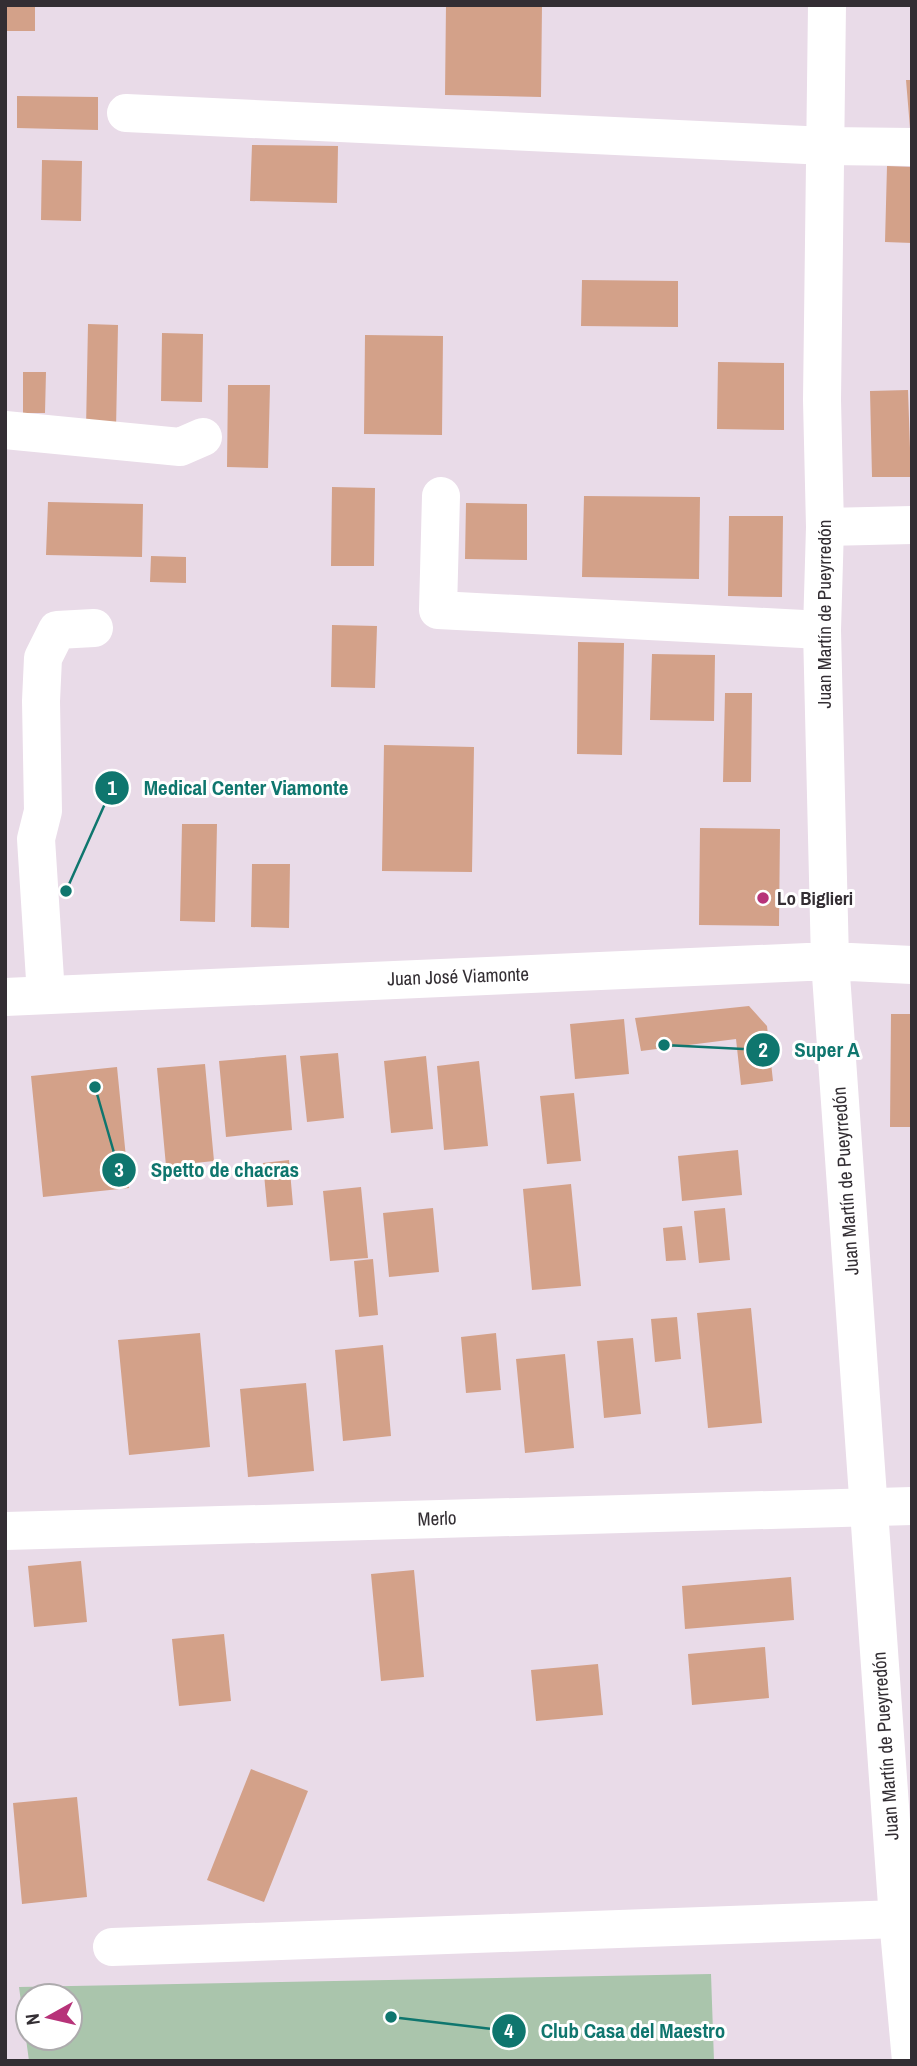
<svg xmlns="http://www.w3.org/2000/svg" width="917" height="2066" viewBox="0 0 917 2066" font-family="'Archivo Narrow',sans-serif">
<rect width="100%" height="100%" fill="#e9dbe8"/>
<path fill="#aac5ac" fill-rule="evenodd" d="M711 1974 714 2061H29L19 1987ZM28 1996H70V2038H28Z"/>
<path fill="#d3a189" d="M5 5H35V31H5Z
M446 5H542L541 97 445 95Z
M906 80H912V128H910Z
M17 96 98 97V130L17 128Z
M252 145 338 146 337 203 250 201Z
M42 160 82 161 81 221 41 220Z
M887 166 912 167V243L885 242Z
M582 280 678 281V327L581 326Z
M88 324 118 325 116 430 86 429Z
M162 333 203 334 202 402 161 401Z
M365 335 443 336 442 435 364 434Z
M718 362 784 363V430L717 429Z
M23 372H46L45 413H23Z
M228 385H270L268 468 227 467Z
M908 390 911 477H872L870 391Z
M332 487 375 488 374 566H331Z
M584 496 700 497 699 579 582 577Z
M48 502 143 504 142 557 46 555Z
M466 503 527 504V560L465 559Z
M729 516H783L782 597 728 596Z
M151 556 186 557V583L150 582Z
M332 625 377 626 375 688 331 687Z
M578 642 624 643 622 755 577 754Z
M652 654 715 655 714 721 650 720Z
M725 693H752L751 782H723Z
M384 745 474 747 472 872 382 871Z
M182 824H217L215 922 180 921Z
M700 828 780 829 779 926 699 925Z
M252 864H290L289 928 251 927Z
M749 1006 767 1026 773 1081 741 1085 736 1039 641 1051 635 1018Z
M891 1014H912V1127H890Z
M624 1019 629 1074 575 1079 570 1024Z
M338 1053 344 1118 307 1122 300 1056Z
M286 1055 292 1130 226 1137 219 1061Z
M426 1056 433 1129 391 1133 384 1061Z
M479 1061 488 1146 444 1150 437 1066Z
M205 1064 214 1161 166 1166 157 1068Z
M117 1067 129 1188 43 1197 31 1076Z
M574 1093 581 1161 547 1164 540 1096Z
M738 1150 742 1195 682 1201 678 1156Z
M289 1160 293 1205 267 1207 263 1163Z
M571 1184 581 1286 532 1290 523 1189Z
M361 1187 368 1258 330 1261 323 1191Z
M433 1208 439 1272 389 1277 383 1213Z
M725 1208 730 1260 699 1263 694 1211Z
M682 1226 686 1260 666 1261 663 1228Z
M373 1259 378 1315 359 1317 354 1261Z
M751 1308 762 1423 708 1428 697 1313Z
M677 1317 681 1359 655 1362 651 1319Z
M200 1333 210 1447 129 1455 118 1340Z
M496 1333 501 1390 466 1393 461 1337Z
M633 1338 641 1414 604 1418 597 1341Z
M383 1345 391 1436 343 1441 335 1350Z
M565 1354 574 1448 525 1453 516 1359Z
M306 1383 314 1471 248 1477 240 1389Z
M81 1561 87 1622 34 1627 28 1566Z
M414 1570 424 1677 381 1681 371 1574Z
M791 1577 794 1620 685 1629 682 1586Z
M224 1634 231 1701 179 1706 172 1639Z
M765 1647 769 1698 692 1705 688 1654Z
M598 1664 603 1715 536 1721 531 1670Z
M251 1769 308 1791 264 1902 207 1880Z
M77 1797 87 1897 22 1904 13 1803Z"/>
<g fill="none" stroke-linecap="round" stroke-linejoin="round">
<path stroke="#fff" stroke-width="38" d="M126 113 827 146 912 147
M5 430 180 447 203 437
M441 496 438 610 822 630
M825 527 912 525
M46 995 36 839 43 811 41 701 43 658 57 630 94 628
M6 1531 912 1506
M112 1947 898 1919"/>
<path stroke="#fff" stroke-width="38" d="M827 5 822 400 825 527 822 630 830 961 898 1919 911 2061
M5 997 830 961 912 965"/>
</g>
<circle fill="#b73379" stroke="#fff" stroke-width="2.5" cx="763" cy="898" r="7"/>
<g text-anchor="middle" stroke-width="6" stroke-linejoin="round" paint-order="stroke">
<g font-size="19" fill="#332e33" stroke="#fff">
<text transform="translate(824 614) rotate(-90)" y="7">Juan Martín de Pueyrredón</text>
<text transform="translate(458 976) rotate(-2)" y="7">Juan José Viamonte</text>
<text transform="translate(845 1181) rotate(-94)" y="7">Juan Martín de Pueyrredón</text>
<text transform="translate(437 1518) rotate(-2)" y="7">Merlo</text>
<text transform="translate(885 1746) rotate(-94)" y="7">Juan Martín de Pueyrredón</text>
</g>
<g font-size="19" font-weight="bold" fill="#332e33" stroke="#fff" text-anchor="start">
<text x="777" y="905">Lo Biglieri</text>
</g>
</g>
<path fill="none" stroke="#0f766e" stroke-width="2.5" d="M66 891L112 788M664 1045L763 1050M95 1087L119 1170M391 2017L509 2031"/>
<g fill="#0f766e" stroke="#fff" stroke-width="2.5">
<circle cx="66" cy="891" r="7"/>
<circle cx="664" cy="1045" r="7"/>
<circle cx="95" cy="1087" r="7"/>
<circle cx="391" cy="2017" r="7"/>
<circle cx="112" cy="788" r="18"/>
<circle cx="763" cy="1050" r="18"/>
<circle cx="119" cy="1170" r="18"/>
<circle cx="509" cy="2031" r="18"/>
</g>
<g font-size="21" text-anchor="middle" font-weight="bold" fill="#fff">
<text x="112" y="795">1</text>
<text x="763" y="1057">2</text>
<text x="119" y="1177">3</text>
<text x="509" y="2038">4</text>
</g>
<g font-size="21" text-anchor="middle" font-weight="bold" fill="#0f766e" stroke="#fff" stroke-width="6" stroke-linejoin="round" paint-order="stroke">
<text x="246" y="795">Medical Center Viamonte</text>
<text x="827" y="1057">Super A</text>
<text x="225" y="1177">Spetto de chacras</text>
<text x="633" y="2038">Club Casa del Maestro</text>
</g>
<rect width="917" height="2066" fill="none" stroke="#332e33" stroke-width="14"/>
<g transform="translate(49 2017) rotate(262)"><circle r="33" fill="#ffffff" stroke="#adabad" stroke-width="2"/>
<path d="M0-5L12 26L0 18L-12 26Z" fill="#b73379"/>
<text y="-10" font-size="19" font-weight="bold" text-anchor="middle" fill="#332e33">N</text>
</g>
</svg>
